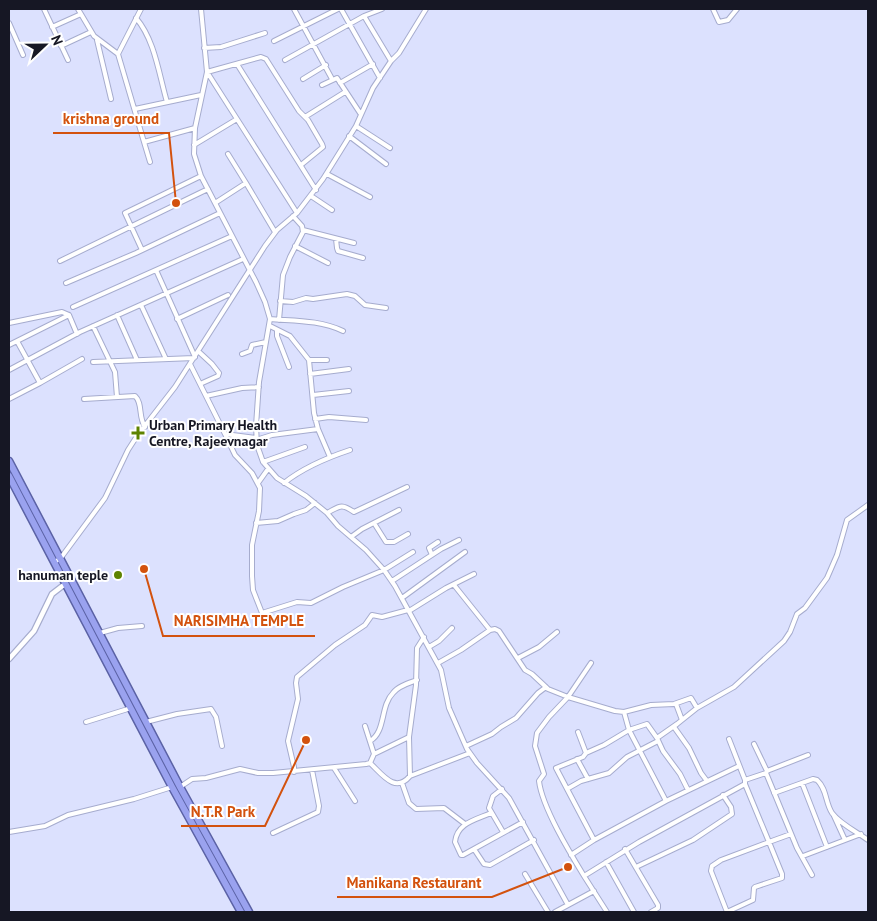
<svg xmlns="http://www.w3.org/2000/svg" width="877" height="921" viewBox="0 0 877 921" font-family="'PT Sans',sans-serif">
<rect width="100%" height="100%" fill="#dce1fe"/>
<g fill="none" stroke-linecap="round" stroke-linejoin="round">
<g stroke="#a6acce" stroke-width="6">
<path id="minor" d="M44 9 68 60
M78 9 94 36 118 54 144 142 195 128
M201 9 207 72 195 128 194 154 201 176 256 282 265 302 270 319 259 382 256 426 257 445 263 462 277 478 306 496 327 513 338 526 366 550 384 570 395 586 441 670 449 708 467 749 477 763 509 798 568 905
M294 9 332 79
M341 9 380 78
M713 9 719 22 728 20 737 9
M364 16 391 61
M136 18C155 40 159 75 167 102
M9 23 23 55
M52 27 81 14
M97 40 111 99
M274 41 338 9
M61 46 91 32
M204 48 221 47 265 33
M118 54 141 9
M285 60 364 16 382 9
M237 64 316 190
M207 72 261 57 266 59 299 111 308 120 322 144 323 147 301 165
M207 72 297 213
M303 79 326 65
M340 83 373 64
M322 85 337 78 360 113
M135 109 201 95
M305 117 345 92
M356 126 390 148
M349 136 386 164
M144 142 150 162
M194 145 237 119
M228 154 246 183
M327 174 370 197
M311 196 332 210
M215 203 246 183 275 232
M303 230 354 243
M336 239 337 248 338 251 363 258
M295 246 328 263
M142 250 125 213 201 176
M60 261 208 189
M156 270 195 357
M66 283 136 253 220 213
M280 301 293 302 306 298 313 299 347 294 355 296 365 305 386 308
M141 305 166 359
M73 307 232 236
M117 315 137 360
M177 319 228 295
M270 319C295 321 320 320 343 331
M279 320 283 275 290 257 303 232 302 226 293 216
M9 323 62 312 69 315 77 334
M93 326 115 372 117 397
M270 326 290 336 309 360 314 413 318 429
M277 330V336L289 367
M9 345 69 315
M198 351 212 364 219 373 218 376 200 384
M242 354 250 351 252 345 266 342
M309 360H327
M93 362 194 358
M190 364 225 434 256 438
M9 370 80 332 243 259
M310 374 349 369
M40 383 82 359
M313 395 349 391
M206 396 242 388 259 387
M9 399 40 383 17 341
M84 399 135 396C143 403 138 417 145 427
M315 419 329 417 366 420
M225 434 235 455 252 473 260 488 259 511 252 545V576L253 590 262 613 297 602 311 603 343 587 384 570 413 552
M256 440 272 435 318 429 330 457
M263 462 305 447
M258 483 268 469
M284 483C304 467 326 458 350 450
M327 513C340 506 341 503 354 512L407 487
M256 523 278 521 294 514 306 510 315 503
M374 523 386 542H394L408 534
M351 537 362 529 399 510
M432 555 429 548 438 542
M54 562 60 559 105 498 128 450 137 436 175 387 265 246 277 230 297 213 323 179 356 126 373 88 391 61 399 53 426 9
M392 581 441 549 459 540
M402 598 465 552
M409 611 446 588 474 574
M490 630 495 629 499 631 525 670 532 674 548 689 568 697 615 711 624 712 651 705 674 704 691 698 697 708
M100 633 118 628 142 626
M429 647 439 641 452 628
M518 658 539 647 557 632
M438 663 461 650 490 630 454 585
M676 704 682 720
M86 722 131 708
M146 722 177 714 211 709 216 717 222 746
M674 727 689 748 701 773 707 781
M578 732 586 753
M370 741C386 732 380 706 393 693 398 686 409 683 417 680
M754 744 767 771 766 773 797 848 812 875
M466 746 492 734 501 727 516 718 538 693 546 687
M374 754 409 737
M577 759 588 779
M370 763C382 774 395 794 410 776L470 753
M334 768 355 801
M767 771 808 755
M294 772V767L288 741 298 699 296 683 297 677 335 645 365 625 372 615 382 617 408 610
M410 776 409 737 416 685 417 648 424 637
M745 780 766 773
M402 783 409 803 416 809 444 808 465 824
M802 783 827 847
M180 787 192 779 206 778 240 769 258 773H273L366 764 370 763 374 754 365 726
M502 789 493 796 489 808 503 832
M567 789 581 781 609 773 627 757 658 741
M688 790 680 774 663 751 657 738 677 724 697 708 734 687 784 641 790 632 797 614 805 608 827 578 837 555 847 520 868 505
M774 793 813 779 817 780C827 789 825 802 832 813 840 824 857 832 868 840
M666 801 739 766
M491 813C475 820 457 823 455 842L461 855H463L523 822
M834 816 845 840
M9 832 45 826 68 815 134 799 172 787
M273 833 318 812 319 806 312 770
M594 840 666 801 629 730 647 724 657 738
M474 849 484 864 490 865 534 840
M625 849 658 905V908L651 912
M571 855 594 840 556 768 583 757 586 753 604 745 629 730 624 712
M803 856 861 834
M606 862 634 912
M636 867 693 840 732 814 731 807 723 795
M525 874 548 912
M584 876C570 853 542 807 539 781L544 774 535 746 537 733 549 717 568 697 591 663
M555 912 594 891
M607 912 584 876 639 842 745 784
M727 912 711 871 712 866 721 860 769 842 745 784V780L729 739
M727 912 753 900 754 888 755 887 782 878V874L769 842 791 834"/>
</g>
<g stroke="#a6acce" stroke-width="7">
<path id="tertiary" d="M9 659 34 631 52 594 65 584"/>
</g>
<g stroke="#5b62a5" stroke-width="9">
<path id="trunk" d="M9 461 180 787 249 912
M9 476 172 787 241 912"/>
</g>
<use href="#minor" stroke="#fff" stroke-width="4"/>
<use href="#tertiary" stroke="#fff" stroke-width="4.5"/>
<use href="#trunk" stroke="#9aa2ef" stroke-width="6"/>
</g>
<g fill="#5e8300" stroke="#fff" stroke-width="2">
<path d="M135.5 425.5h5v5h5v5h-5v5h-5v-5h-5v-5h5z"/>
<circle cx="118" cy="575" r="5"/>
</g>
<g text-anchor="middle" stroke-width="4" stroke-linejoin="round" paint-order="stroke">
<g font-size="14" font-weight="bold" fill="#161724" stroke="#fff" text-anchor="start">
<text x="149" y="430">Urban Primary Health<tspan x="149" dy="16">Centre, Rajeevnagar</tspan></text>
<text x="108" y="580" text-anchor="end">hanuman teple</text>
</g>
</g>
<path fill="none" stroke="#d3520e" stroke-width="2" d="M176 203L169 133H53M144 569L163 636H315M306 740L265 826H181M568 867L492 897H337"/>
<g fill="#d3520e" stroke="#fff" stroke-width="2">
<circle cx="176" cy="203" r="5"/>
<circle cx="144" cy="569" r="5"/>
<circle cx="306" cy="740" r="5"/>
<circle cx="568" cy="867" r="5"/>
</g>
<g font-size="15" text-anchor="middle" font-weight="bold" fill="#d3520e" stroke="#fff" stroke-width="4" stroke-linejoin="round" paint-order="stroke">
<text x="111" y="124">krishna ground</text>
<text x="239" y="626">NARISIMHA TEMPLE</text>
<text x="223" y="817">N.T.R Park</text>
<text x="414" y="888">Manikana Restaurant</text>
</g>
<rect width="877" height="921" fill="none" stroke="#161724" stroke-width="20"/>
<g transform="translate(45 45) rotate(68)" stroke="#ffffff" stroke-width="4" paint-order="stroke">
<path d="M0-4L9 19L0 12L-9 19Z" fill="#161724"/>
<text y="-8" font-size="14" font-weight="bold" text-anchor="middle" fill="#161724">N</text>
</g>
</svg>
